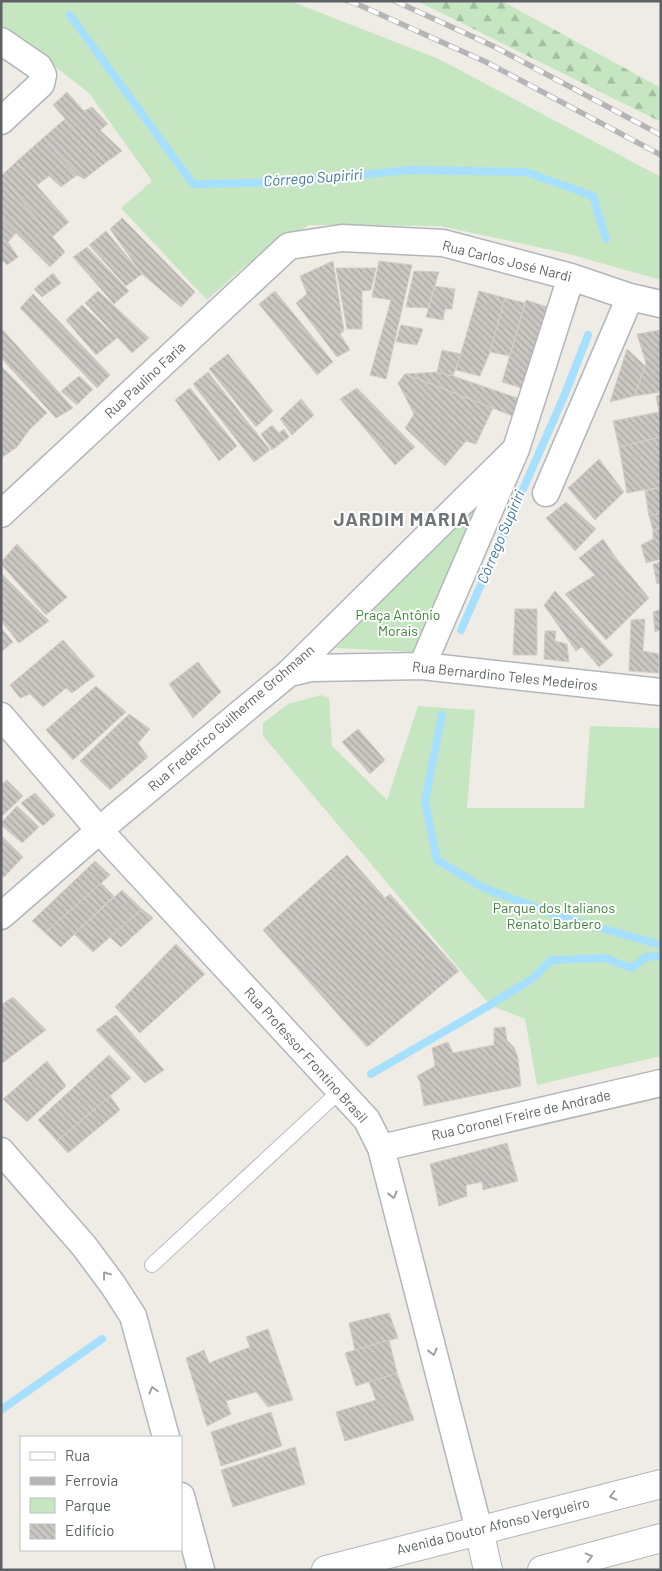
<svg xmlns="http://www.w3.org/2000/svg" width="662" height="1571" viewBox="0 0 662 1571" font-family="Barlow,sans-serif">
<defs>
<pattern id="forest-firs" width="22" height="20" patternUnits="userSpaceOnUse" patternTransform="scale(1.25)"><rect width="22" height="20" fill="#c6e6c2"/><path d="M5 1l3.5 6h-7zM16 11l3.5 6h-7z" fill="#a4bea1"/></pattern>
<pattern id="building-back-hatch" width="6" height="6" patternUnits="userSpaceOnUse" patternTransform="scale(1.25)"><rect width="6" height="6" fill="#cac7c2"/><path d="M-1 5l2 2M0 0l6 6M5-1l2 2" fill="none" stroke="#a7a5a1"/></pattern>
</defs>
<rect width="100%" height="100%" fill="#efece5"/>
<path fill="url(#forest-firs)" d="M417 1H502L661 88V122Z"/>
<path fill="#c6e6c2" d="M1 1H288L298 4 439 59 661 177V280L565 253 440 226 309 225 245 266 207 300 121 208 152 181 89 93 1 25Z
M479 498 416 652 336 648Z
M321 695 329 698 332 746 387 800 418 706 475 710 467 808H584L590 726 661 728V1056L537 1085 525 1019 490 1005 263 736V723L288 704Z"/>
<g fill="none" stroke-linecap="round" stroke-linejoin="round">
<path stroke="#a6e0fe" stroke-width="8" d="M70 15 193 184 290 182 409 170 526 172 593 196 606 239
M461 630 565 394 588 335
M442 715 425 801 437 860 484 888 562 917 661 945
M371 1074 490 1005 533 978 551 960 605 958 632 968 646 957 661 956
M1 1410 102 1339"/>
</g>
<path fill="url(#building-back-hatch)" stroke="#d4cdc3" d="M67 92 84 111 92 107 108 124 100 130 122 151 105 163 53 105Z
M65 119 105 163 84 179 77 175 43 138Z
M43 138 77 175 61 187 49 176 37 185 16 162Z
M16 162 69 222 52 237 1 176Z
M1 176 65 252 50 267 1 218Z
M1 218 16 233 8 242 18 257 7 265 1 259Z
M122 218 195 292 181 307 142 274 110 229Z
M106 231 142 274 126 286 89 245Z
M87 247 129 291 114 304 73 257Z
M333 261 344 331 340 334 350 350 337 357 296 303 307 294 300 276Z
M379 261 412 265 386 379 370 375 391 300 372 297Z
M336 268H376L371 290 362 291V329H347Z
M414 271 439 272 428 308 406 307Z
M53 273 61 283 42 297 34 289Z
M435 286 455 289 452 309H445L443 320 426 317Z
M98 291 149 338 132 353 85 303Z
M275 291 333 362 317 375 259 304Z
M479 291 505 298 490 352 480 376 456 370Z
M33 294 110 375 97 388 20 308Z
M505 298 525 303 510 356 490 352Z
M526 300 551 308 528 390 502 382Z
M82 305 117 338 96 355 66 320Z
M401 325 423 329 417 345 396 342Z
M1 328 73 408 56 418 1 358Z
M661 330V392L634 396 646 363 637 334Z
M627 349 645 366 634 396 610 402Z
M442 350 461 354 453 376 437 372Z
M228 354 273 411 256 427 209 369Z
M1 366 47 413 29 430 1 400Z
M208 372 270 450 254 462 193 384Z
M437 372 453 376 523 400 515 417 405 374Z
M405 374 493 408 476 444 466 441 445 466 405 428 414 414 398 383Z
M79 376 93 389 77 405 61 391Z
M190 388 237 446 219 461 175 400Z
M357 388 415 447 395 465 340 399Z
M661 395V437L619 447 613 421 659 412 656 396Z
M301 399 314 415 292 435 280 419Z
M1 400 29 430 17 447 1 432Z
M272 425 279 433 284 429 289 437 272 450 261 434Z
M1 432 17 447 1 458Z
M661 437V487L627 493 619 447Z
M599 459 624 492 595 520 568 488Z
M661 487V513L649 516 645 491Z
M566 502 596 529 575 551 546 518Z
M661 513V528L653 530 649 516Z
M661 528V559L646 563 641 545 653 539V530Z
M603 539 616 558 649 598 606 640 565 594 595 575 579 558Z
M17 544 67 597 46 615 1 564V562Z
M661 562V583L657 584 653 564Z
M1 573 49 621 19 643 1 621Z
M555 591 613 655 599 667 582 647 576 651 544 605Z
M515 609H537V655H513Z
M661 609V630L655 632 653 612Z
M645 619 643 651 659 654V673L629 671 631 620Z
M1 628 13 642 1 652Z
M545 631H556L555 641 567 644 569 662 544 659Z
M63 640 95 676 72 693 66 688 43 707 30 694 20 698 10 685Z
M198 662 221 692 193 718 169 684Z
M96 686 126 712 73 760 46 730Z
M129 714 150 729 138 743 148 757 110 790 80 761Z
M358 729 385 760 370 774 342 742Z
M7 780 23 796 1 817V785Z
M35 793 55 815 43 826 21 803Z
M17 806 39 827 22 843 1 825V823Z
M1 835 23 857 4 877 1 875Z
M347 855 385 898 390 894 459 971 367 1047 263 930Z
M95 861 110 875 45 933 32 921Z
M101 883 114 896 61 947 45 933Z
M122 890 142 909 93 952 74 934Z
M142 909 153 918 121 947 110 937Z
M176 944 205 974 140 1033 115 1007Z
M13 997 46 1030 1 1064V1005Z
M116 1015 164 1070 145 1083 96 1030Z
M505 1027 507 1040 514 1047 518 1058 521 1086 424 1106 420 1082 417 1076 435 1066 432 1048 448 1042 453 1053 494 1045V1028Z
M109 1055 131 1078 57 1141 38 1120Z
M47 1061 66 1086 27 1122 3 1099Z
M110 1096 120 1110 68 1153 57 1141Z
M507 1143 518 1181 483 1190 482 1182 466 1185 467 1196 439 1206 430 1164Z
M389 1313 398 1338 355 1350 349 1323Z
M268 1329 293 1400 268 1407 256 1392 226 1401 231 1414 207 1426 186 1358 204 1350 209 1363 250 1347 246 1337Z
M389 1340 397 1373 356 1386 345 1353Z
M397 1373 414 1420 345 1441 336 1412 376 1400 369 1382Z
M271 1412 282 1446 221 1466 211 1432Z
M295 1447 305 1484 233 1507 221 1470Z"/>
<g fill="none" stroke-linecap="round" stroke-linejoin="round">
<g stroke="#b2b6ba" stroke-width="16">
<path id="lane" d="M152 1265 341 1090"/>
</g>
<g stroke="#b2b6ba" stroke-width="29">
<path id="street" d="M1 41 39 67 43 75 41 84 1 121
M546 493 630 297
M1 514 289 246 342 238 443 243 571 277 630 297 661 304
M422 666 516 449 571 277
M289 673 311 668 422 666 661 692
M1 716 100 831 367 1120 381 1148 479 1530
M1 916 115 817 289 673 516 449
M381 1148 661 1083
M1 1151 84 1246 113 1285 133 1316 166 1437
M181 1496 201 1570"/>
</g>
<g stroke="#b1b5ba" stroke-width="30">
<path id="secondary" d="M479 1530 488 1570
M326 1570 661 1484
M542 1570 661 1538"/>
</g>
<use href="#lane" stroke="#fff" stroke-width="14"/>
<use href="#street" stroke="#fff" stroke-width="26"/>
<use href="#secondary" stroke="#fff" stroke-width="28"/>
<g stroke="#b4b5b5" stroke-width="5.5">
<path id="rail" d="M348 1 357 4 486 62 661 155
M395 1 493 46 661 135"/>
</g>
<use href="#rail" stroke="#fff" stroke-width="4" stroke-dasharray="11" stroke-linecap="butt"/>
</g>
<defs><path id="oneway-chevron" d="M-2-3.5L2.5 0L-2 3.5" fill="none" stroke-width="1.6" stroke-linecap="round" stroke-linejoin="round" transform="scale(1.25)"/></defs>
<g stroke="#9ea0a3">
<use href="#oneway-chevron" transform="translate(393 1195) rotate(76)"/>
<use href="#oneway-chevron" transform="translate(106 1275) rotate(-127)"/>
<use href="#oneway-chevron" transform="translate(433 1352) rotate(76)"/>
<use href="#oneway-chevron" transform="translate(153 1390) rotate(-105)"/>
<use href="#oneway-chevron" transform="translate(613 1496) rotate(166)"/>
<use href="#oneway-chevron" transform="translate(589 1557) rotate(-15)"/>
</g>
<g text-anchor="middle" stroke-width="4" stroke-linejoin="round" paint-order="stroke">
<g font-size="14" fill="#5d6165" stroke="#fff">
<text transform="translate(507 261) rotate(14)" y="5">Rua Carlos José Nardi</text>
<text transform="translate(145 380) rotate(-43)" y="5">Rua Paulino Faria</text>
<text transform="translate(505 676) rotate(6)" y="5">Rua Bernardino Teles Medeiros</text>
<text transform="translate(231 718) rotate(-41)" y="5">Rua Frederico Guilherme Grohmann</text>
<text transform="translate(306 1055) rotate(48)" y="5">Rua Professor Frontino Brasil</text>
<text transform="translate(521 1115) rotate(-13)" y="5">Rua Coronel Freire de Andrade</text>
<text transform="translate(493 1526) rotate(-14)" y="5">Avenida Doutor Afonso Vergueiro</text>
</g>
<g font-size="14" fill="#3a8436" stroke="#fff">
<text x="398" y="620">Praça Antônio<tspan x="398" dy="16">Morais</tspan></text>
<text x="554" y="913">Parque dos Italianos<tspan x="554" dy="16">Renato Barbero</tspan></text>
</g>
<g font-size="15" font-style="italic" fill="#3d779f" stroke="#fff">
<text transform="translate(313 178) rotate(-4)" y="5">Córrego Supiriri</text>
<text transform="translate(501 537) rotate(-67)" y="5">Córrego Supiriri</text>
</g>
<g font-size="19" font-weight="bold" letter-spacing="1" fill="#6e7477" stroke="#fff">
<text x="402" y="526">JARDIM MARIA</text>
</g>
</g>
<rect width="662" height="1571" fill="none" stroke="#5d6165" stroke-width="5"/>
<rect x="20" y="1436" width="162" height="115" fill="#ffffff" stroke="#bec0c1"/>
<rect x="30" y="1452" width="25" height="8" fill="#ffffff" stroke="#bec0c1"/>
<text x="65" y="1461" font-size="15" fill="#5d6165">Rua</text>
<rect x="30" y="1477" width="25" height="8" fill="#b4b5b5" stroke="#bec0c1"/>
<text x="65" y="1486" font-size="15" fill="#5d6165">Ferrovia</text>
<rect x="30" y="1498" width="25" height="15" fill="#c6e6c2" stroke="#bec0c1"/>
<text x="65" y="1511" font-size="15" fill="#5d6165">Parque</text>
<rect x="30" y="1524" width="25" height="15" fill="url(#building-back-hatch)" stroke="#bec0c1"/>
<text x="65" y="1536" font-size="15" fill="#5d6165">Edifício</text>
</svg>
